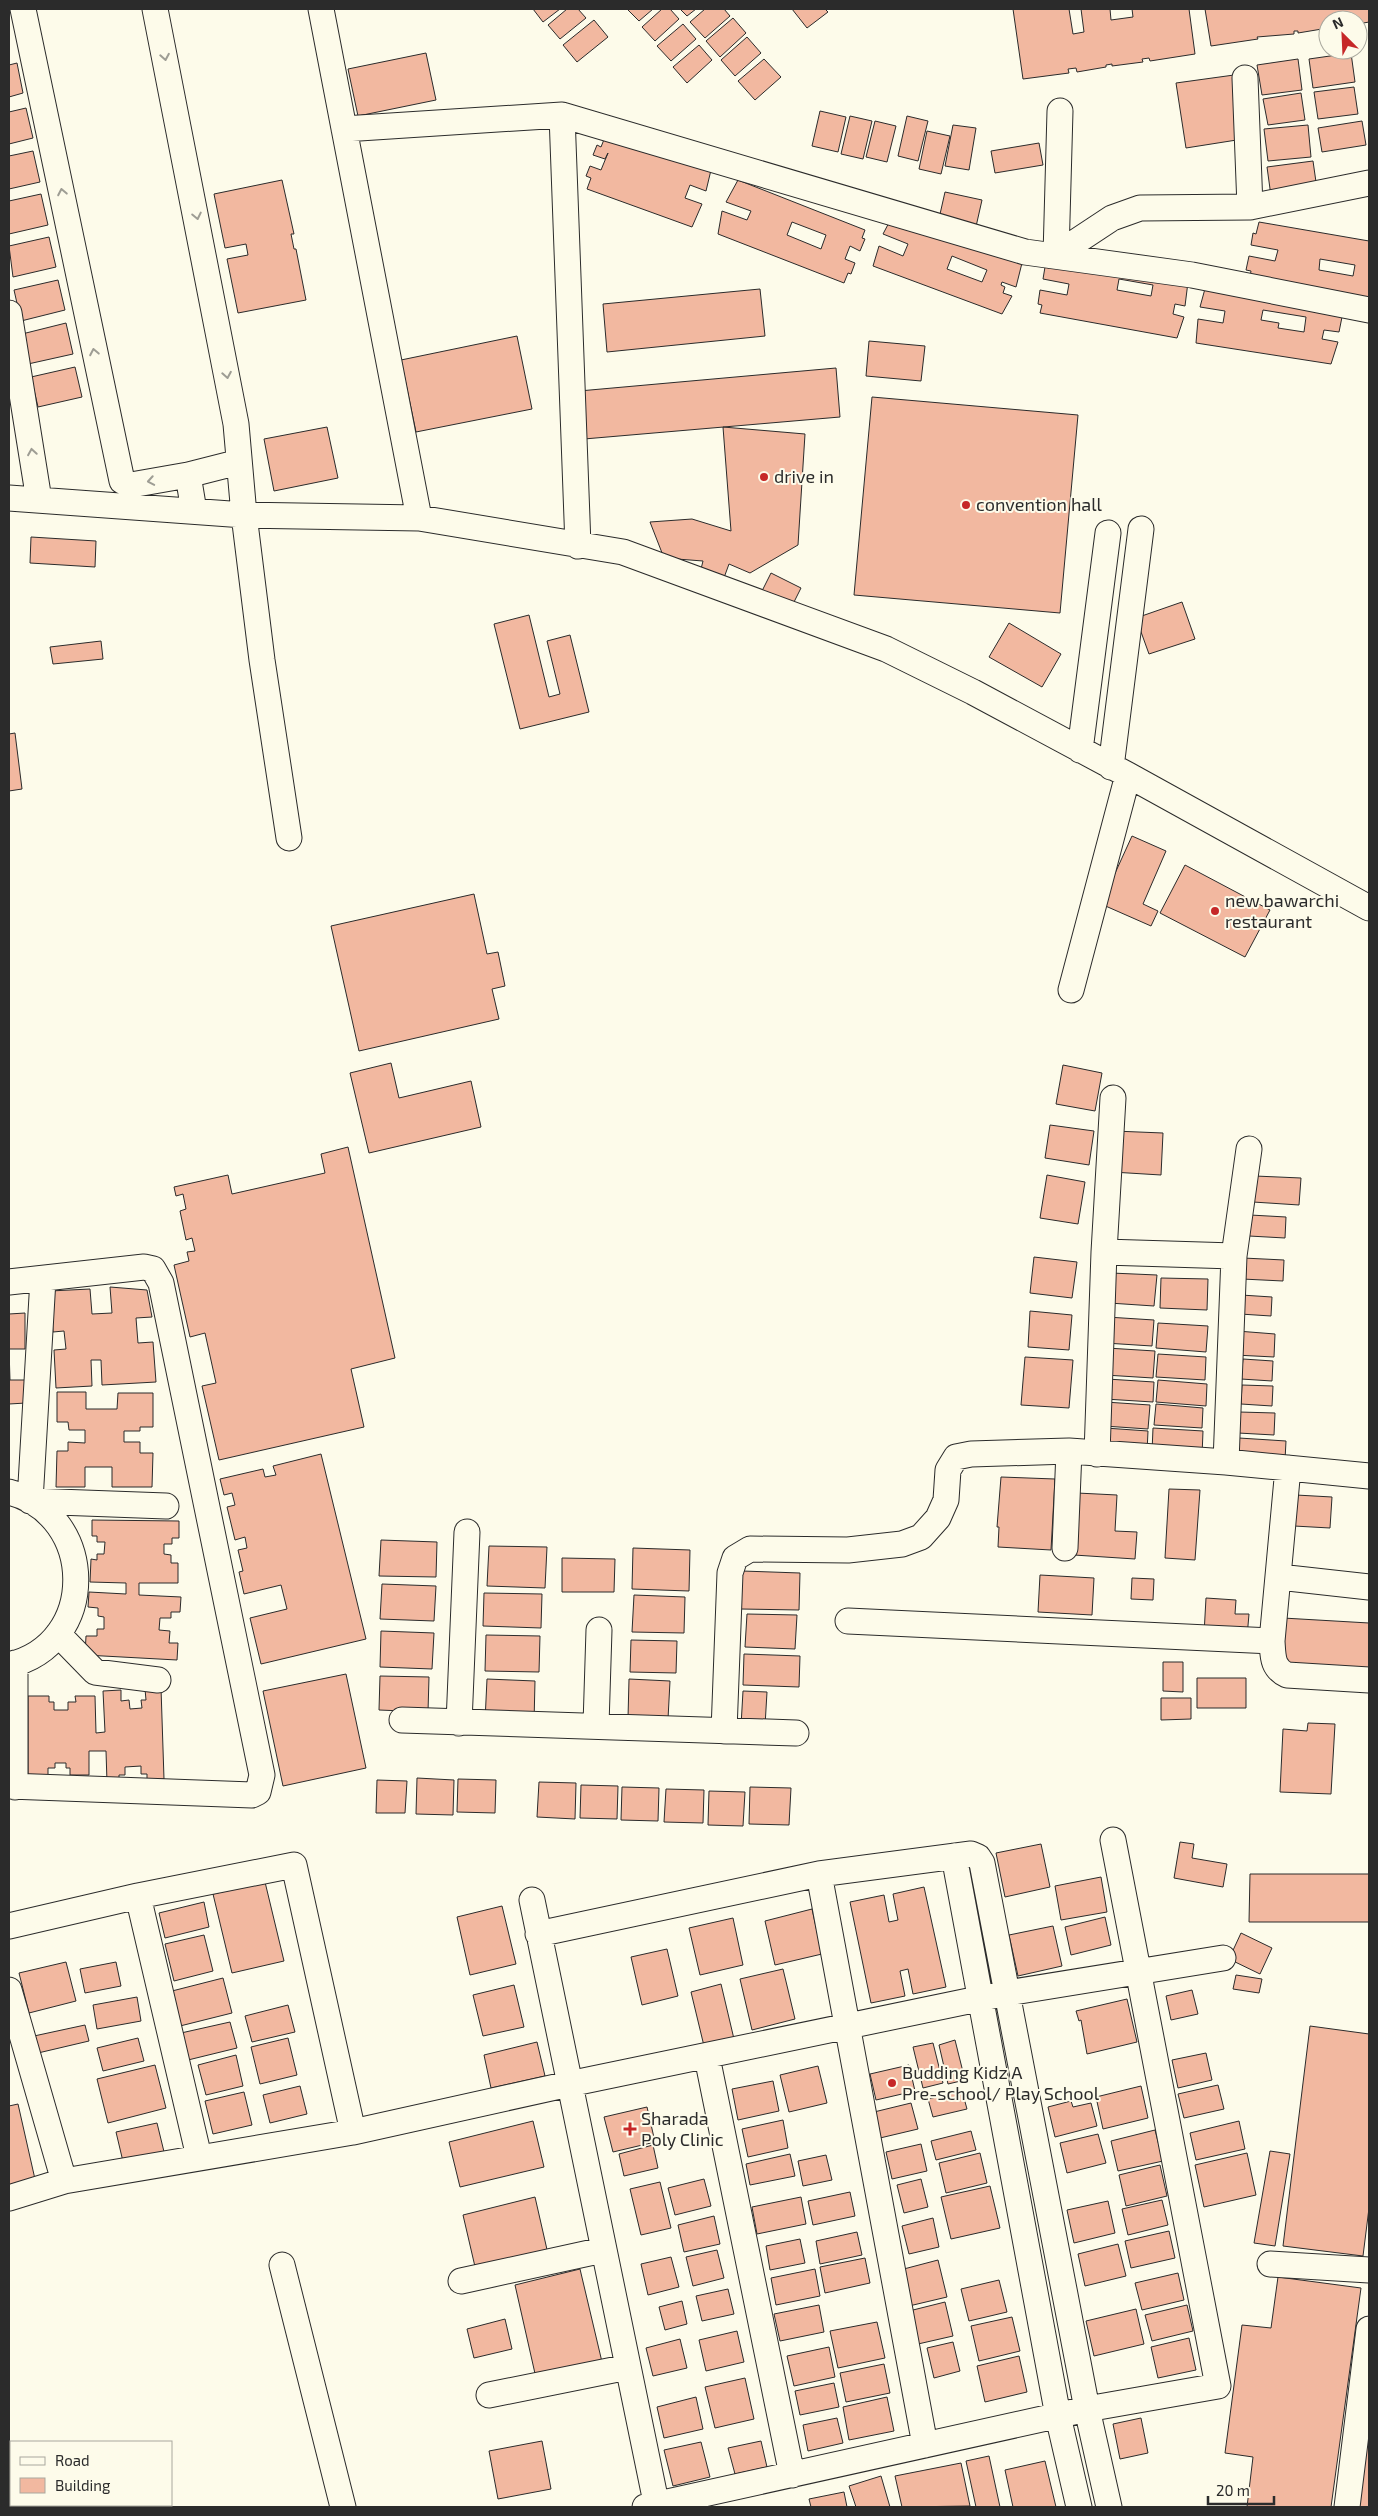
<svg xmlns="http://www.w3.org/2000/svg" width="1378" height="2516" viewBox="0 0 1378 2516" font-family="'Exo 2',sans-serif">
<rect width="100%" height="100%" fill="#fdfbea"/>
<path fill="#f2b8a0" stroke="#2b2b2b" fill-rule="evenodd" d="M533 9H560L543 22Z
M567 9H578L586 18 560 39 548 25Z
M627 9H653L639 21Z
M662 9H670L679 19 655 41 642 27Z
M680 9H696L687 16Z
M705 9H724L730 16 705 38 690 22Z
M792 9H825L828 12 807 28Z
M1013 9H1069L1073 34 1084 32 1081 9H1110L1111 20 1133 17 1132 9H1189L1195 54 1150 61 1149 58 1142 59 1143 62 1112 66V64L1106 65V67L1077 72 1076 68 1068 69 1069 73 1023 79Z
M1205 9H1369V22L1358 24V20H1328V28L1298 33V31H1294V34L1257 37 1258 39 1211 46Z
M733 18 746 33 720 57 706 41Z
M594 20 608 37 577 62 563 45Z
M683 24 696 39 671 61 657 46Z
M747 37 761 53 735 76 721 60Z
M699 45 712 60 687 83 673 67Z
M426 53 436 100 358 116 348 69Z
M1351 53 1355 82 1313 88 1309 59Z
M764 59 781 77 755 100 738 81Z
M1298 59 1302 90 1262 95 1257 65Z
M17 63 23 93 9 97V65Z
M1234 75 1243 139 1186 148 1176 83Z
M1354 87 1358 114 1318 119 1314 92Z
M1301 93 1305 120 1268 125 1263 99Z
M26 108 33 138 9 144V112Z
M820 111 846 117 838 152 812 146Z
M850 116 872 121 863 159 841 154Z
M907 116 928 121 918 161 898 156Z
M875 121 896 126 887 162 866 157Z
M1362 121 1366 145 1322 152 1318 128Z
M953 125 976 128 969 170 945 166Z
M1308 125 1311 157 1268 161 1264 129Z
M927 131 950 136 941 174 919 169Z
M607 132 711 170 706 191 690 185 685 198 702 204 692 227 587 189 591 178 586 176 590 166 601 170 608 153 605 159 593 155 597 145 601 147Z
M1039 143 1043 165 995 173 991 151Z
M33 151 40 182 9 189V156Z
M1313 161 1317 189 1271 196 1267 167Z
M282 180 294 234H291L294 249H296L306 300 238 313 227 259 248 255 246 244 225 248 214 194Z
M738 180 865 230 862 238 865 239 860 251 850 246 845 259 855 263 851 274 848 273 844 283 718 234 722 211 747 220 751 211 726 202ZM792 222 826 235 821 249 787 235Z
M945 192 982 200 975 231 938 223Z
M41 194 48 225 9 234V201Z
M893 215 1022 263 1016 287 1002 282 1001 285 1005 287 1003 293 1012 296 1002 314 873 266 879 246 903 256 908 244 883 234ZM952 256 987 270 982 282 947 269Z
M1259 222 1369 241V303L1249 282 1251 271 1246 270 1249 256 1275 261 1278 250 1251 245 1253 233 1256 234ZM1320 259 1355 265 1353 276 1319 270Z
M49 237 56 267 13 277 9 246Z
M1051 257 1188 282 1185 306 1175 304 1173 314 1184 317 1177 338 1040 313 1042 305 1038 304 1040 290 1067 295 1069 284 1043 279 1045 267 1049 268ZM1119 279 1153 285 1151 296 1117 290Z
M58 280 65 310 21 321 14 290Z
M1206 285 1342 317 1339 332 1324 330 1322 339 1338 342 1331 364 1196 343 1198 319 1223 323 1225 311 1200 307ZM1263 310 1306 317 1304 332 1278 328 1279 323 1261 320Z
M760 289 765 336 607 352 603 304Z
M66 323 73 354 28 364 22 334Z
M517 336 532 409 416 432 401 360Z
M869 341 925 346 921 381 866 376Z
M75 367 82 397 38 407 31 377Z
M836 368 840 417 584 439 579 391Z
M872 397 1078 415 1060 613 854 595Z
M327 427 338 478 274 491 264 439Z
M723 427 805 434 798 545 750 573 729 564 721 586 699 577 703 561 664 558 650 522 692 519 731 531Z
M31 537 96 541 95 567 30 563Z
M771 573 801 588 791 608 761 593Z
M1182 602 1195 639 1149 654 1136 618Z
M529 615 549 697 560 694 547 641 570 635 589 712 520 729 494 624Z
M1009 623 1061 654 1042 687 989 657Z
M101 641 103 659 53 664 50 647Z
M15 733 22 789 9 791V734Z
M1132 836 1166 851 1143 904 1158 911 1151 926 1101 904Z
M1185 865 1270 910 1245 957 1160 913Z
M474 894 487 954 498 952 505 986 492 989 499 1019 359 1051 331 926Z
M391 1063 399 1098 471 1081 481 1127 369 1153 350 1073Z
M1063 1065 1102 1073 1095 1111 1056 1104Z
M1050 1125 1094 1131 1089 1165 1045 1158Z
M1114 1131 1163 1133 1161 1175 1112 1172Z
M348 1147 395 1358 351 1369 364 1427 219 1460 202 1386 216 1383 205 1333 190 1337 174 1265 189 1261 187 1252 195 1251 192 1238 186 1240 180 1211 186 1209 183 1194 176 1196 174 1187 228 1175 232 1194 325 1173 321 1154Z
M1047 1175 1085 1182 1078 1224 1040 1218Z
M1255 1176 1301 1178 1299 1205 1253 1202Z
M1250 1215 1286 1217 1285 1238 1249 1236Z
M1034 1257 1077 1262 1072 1298 1030 1293Z
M1243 1258 1284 1260 1283 1281 1242 1279Z
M1111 1273 1157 1275 1154 1306 1109 1303Z
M1161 1278 1208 1279 1207 1310 1160 1308Z
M110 1287 147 1290 152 1317 136 1318 138 1343 153 1342 156 1382 102 1385 101 1360H91L92 1386 56 1388 54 1350 66 1349 64 1331 53 1332 50 1291 90 1289 92 1314 112 1313Z
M1241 1295 1272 1297 1271 1316 1240 1314Z
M1030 1311 1072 1315 1069 1350 1028 1347Z
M25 1313V1349H9L10 1380H26V1403L9 1404V1314Z
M1107 1317 1154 1320 1152 1346 1105 1343Z
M1158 1323 1208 1326 1206 1352 1156 1348Z
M1237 1331 1275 1334 1274 1357 1235 1355Z
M1107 1348 1155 1351 1153 1378 1105 1375Z
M1158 1354 1206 1357 1205 1380 1156 1377Z
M1025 1357 1073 1360 1069 1408 1021 1405Z
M1243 1359 1273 1361 1272 1381 1241 1379Z
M1107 1379 1154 1382 1153 1402 1105 1399Z
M1158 1380 1207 1384 1206 1406 1156 1402Z
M1242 1385 1273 1386 1272 1406 1241 1404Z
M57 1392H86V1409H117L118 1393H153V1427H140V1431H124V1442H140V1453H153L152 1487H112V1467H85V1487H56L57 1451H68V1442L85 1443V1430H69L68 1422H57Z
M1105 1402 1150 1405 1148 1429 1104 1426Z
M1156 1404 1203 1408 1202 1428 1154 1425Z
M1239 1412 1275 1413 1274 1435 1238 1433Z
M1105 1428 1148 1431 1147 1452 1104 1449Z
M1153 1428 1203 1431 1202 1456 1152 1452Z
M1239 1438 1286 1441 1285 1460 1238 1457Z
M321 1454 366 1639 261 1664 250 1618 287 1609 281 1585 244 1594 239 1572 243 1571 238 1550 247 1548 245 1537 235 1540 227 1507 235 1505 232 1493 224 1495 220 1479 263 1469 265 1477 276 1475 273 1466Z
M1001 1477 1055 1479 1051 1550 998 1547 999 1527H997Z
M1169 1489 1200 1490 1195 1560 1165 1558Z
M1077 1493 1117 1495 1115 1531 1137 1532 1135 1559 1074 1555Z
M1296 1495 1332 1497 1330 1528 1294 1526Z
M92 1520 179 1521V1538H172V1544H164V1554L171 1555V1563H178V1583H139V1595L181 1597 180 1612H171V1618H160L159 1630 170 1631 169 1643H178L177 1660 85 1655 86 1636H97V1629H104V1617L98 1616V1608L88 1607 89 1592 126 1594V1583L90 1582 91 1559 97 1560V1554H104L105 1542H97V1536H92Z
M381 1540 437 1542 436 1577 379 1576Z
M489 1546 547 1547 545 1588 487 1586Z
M633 1548 690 1550 689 1591 632 1589Z
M562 1558 615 1559 614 1592H562Z
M742 1571 800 1573 799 1610 741 1609Z
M1040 1575 1094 1578 1092 1615 1038 1612Z
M1132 1578 1154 1579 1153 1600 1131 1599Z
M382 1584 436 1586 434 1621 380 1619Z
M484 1593 542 1594 541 1628 483 1626Z
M634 1595 685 1597 684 1633 632 1632Z
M1206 1598 1236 1600 1235 1614H1249L1247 1637 1204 1634Z
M747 1614 797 1615 795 1649 745 1647Z
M1283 1618 1369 1623V1675L1280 1670Z
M381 1631 434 1633 432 1669 380 1667Z
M486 1635 540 1636 539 1672 485 1671Z
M631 1640 677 1641 676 1673 630 1672Z
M744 1654 800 1656 799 1687 743 1685Z
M1163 1662H1183V1692L1163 1691Z
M346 1674 366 1768 283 1786 263 1691Z
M380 1676 429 1677 428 1712 379 1710Z
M1197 1678H1246V1708H1197Z
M487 1679 535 1681 534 1723 485 1721Z
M629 1679 670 1681 668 1719 628 1718Z
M161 1688 164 1779 147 1780V1774H141V1766L125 1767V1775H119V1782H107L106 1751H89V1775H70V1768H66V1763H55V1768H48V1775H28V1696H49V1702H54V1710H68V1702H76L75 1696H95L96 1733 105 1732 103 1691 121 1690V1701L129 1700 130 1709 142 1708 141 1700H146L145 1689Z
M743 1691 767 1692 765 1726H741Z
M1161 1698H1191V1719L1161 1720Z
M1308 1723 1335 1724 1331 1794 1280 1792 1283 1729 1307 1731Z
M417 1778 454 1780 453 1815 416 1814Z
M458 1779 496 1780 495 1813 457 1812Z
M377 1780 407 1781 405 1813H376Z
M539 1782 576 1783 575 1819 537 1817Z
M581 1785 618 1786 617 1819 580 1818Z
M622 1787 659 1788 658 1821 621 1820Z
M750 1787 791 1788 789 1825 749 1824Z
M666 1789 704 1790 703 1823 664 1822Z
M709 1791 745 1792 743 1826 708 1825Z
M1180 1842 1194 1844 1192 1858 1227 1864 1223 1887 1174 1878Z
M1041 1844 1050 1887 1005 1897 996 1853Z
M1250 1874H1369V1922H1249Z
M1101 1877 1107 1912 1061 1920 1055 1886Z
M265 1882 284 1961 232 1973 213 1894Z
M924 1887 946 1987 913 1994 908 1969 900 1971 905 1996 871 2003 850 1902 884 1895 889 1922 898 1920 893 1894Z
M204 1902 209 1927 165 1938 159 1913Z
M502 1906 516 1964 470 1975 457 1917Z
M812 1909 822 1954 775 1965 765 1921Z
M1105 1917 1111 1945 1071 1955 1065 1927Z
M733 1918 743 1965 700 1975 689 1928Z
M1053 1926 1062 1966 1018 1976 1009 1935Z
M1241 1933 1272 1948 1260 1974 1229 1959Z
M204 1935 213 1971 174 1981 165 1944Z
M667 1949 678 1996 642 2005 631 1957Z
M66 1962 76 2001 29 2013 19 1973Z
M116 1962 121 1986 85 1993 80 1969Z
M783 1969 795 2019 752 2030 740 1979Z
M1236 1975 1262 1979 1259 1993 1233 1989Z
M223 1978 232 2013 180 2026 172 1991Z
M721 1984 734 2039 704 2046 691 1992Z
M514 1985 524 2027 483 2036 473 1995Z
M1192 1990 1198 2014 1171 2020 1166 1996Z
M137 1997 141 2021 97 2029 93 2005Z
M1127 1999 1137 2042 1087 2054 1081 2020 1079 2021 1076 2011Z
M288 2005 295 2032 252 2042 245 2016Z
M230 2022 237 2048 188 2060 181 2033Z
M85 2025 89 2041 38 2053 34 2036Z
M1310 2026 1369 2034V2208L1363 2256 1283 2246Z
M138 2038 144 2061 103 2071 97 2048Z
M288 2038 297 2075 260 2084 251 2047Z
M955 2040 965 2080 948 2084 939 2045Z
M537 2042 545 2076 491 2088 484 2055Z
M933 2043 943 2083 923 2088 913 2047Z
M1206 2053 1212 2080 1178 2088 1172 2060Z
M236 2055 243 2086 206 2095 198 2065Z
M155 2065 166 2108 108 2123 97 2079Z
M909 2065 915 2091 876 2100 870 2074Z
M818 2066 827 2103 789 2112 780 2075Z
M773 2081 779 2111 738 2120 732 2089Z
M1218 2085 1224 2109 1184 2118 1178 2094Z
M300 2086 307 2114 270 2123 263 2095Z
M1141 2086 1148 2118 1103 2129 1096 2097Z
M962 2091 967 2109 933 2117 928 2099Z
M244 2092 252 2125 213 2134 205 2101Z
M1071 2101 1073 2107 1091 2103 1097 2126 1055 2137 1048 2107Z
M911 2103 918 2129 880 2138 874 2112Z
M18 2104 37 2188 9 2194V2106Z
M647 2107 655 2142 613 2152 604 2117Z
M783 2120 788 2148 748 2157 742 2129Z
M533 2121 544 2167 460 2187 449 2142Z
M1239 2121 1245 2149 1196 2160 1190 2133Z
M157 2123 166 2160 125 2170 116 2132Z
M1155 2130 1163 2161 1118 2171 1111 2141Z
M971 2131 976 2150 936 2160 931 2141Z
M1098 2134 1106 2163 1067 2173 1060 2143Z
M921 2144 927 2171 892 2179 886 2152Z
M653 2145 658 2168 624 2176 619 2154Z
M1270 2151 1290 2154 1275 2246 1254 2243Z
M980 2153 987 2183 946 2193 939 2163Z
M1247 2153 1256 2195 1204 2207 1195 2165Z
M790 2154 795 2176 750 2185 746 2164Z
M826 2155 832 2180 803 2186 798 2161Z
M1160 2165 1167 2196 1126 2206 1119 2175Z
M704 2179 711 2206 675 2215 668 2188Z
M921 2179 928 2207 904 2213 897 2185Z
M660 2182 671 2228 641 2235 630 2189Z
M990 2186 1000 2228 951 2239 941 2197Z
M850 2192 855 2216 813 2225 808 2201Z
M535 2197 548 2254 476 2271 463 2215Z
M801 2197 806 2224 757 2234 752 2207Z
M1162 2200 1168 2225 1128 2235 1122 2209Z
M1108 2201 1115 2233 1074 2243 1067 2210Z
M714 2216 720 2244 684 2252 678 2225Z
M933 2218 939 2247 909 2254 902 2226Z
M1169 2231 1175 2258 1131 2268 1125 2241Z
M857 2232 862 2255 820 2264 816 2241Z
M800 2239 805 2263 770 2270 766 2246Z
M1118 2244 1126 2276 1085 2286 1078 2254Z
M717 2250 724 2278 693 2286 686 2257Z
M671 2257 679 2287 648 2295 641 2264Z
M865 2258 870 2283 825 2293 820 2267Z
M938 2260 947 2297 909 2306 900 2270Z
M580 2269 602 2362 536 2378 515 2285Z
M815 2269 820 2296 776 2305 771 2278Z
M1178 2273 1184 2300 1142 2310 1135 2283Z
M1278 2277 1361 2288 1331 2507H1247L1253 2457 1225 2453 1242 2325 1271 2328Z
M999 2280 1007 2312 969 2321 961 2289Z
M728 2289 734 2314 702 2321 696 2296Z
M682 2301 687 2324 665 2330 659 2307Z
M945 2302 953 2336 918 2344 909 2311Z
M819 2305 824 2332 780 2341 774 2314Z
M1187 2305 1193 2331 1152 2341 1145 2315Z
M1136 2309 1144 2344 1094 2356 1086 2321Z
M1012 2317 1020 2351 979 2361 971 2326Z
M505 2319 512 2349 474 2358 467 2329Z
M877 2322 885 2358 838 2368 830 2331Z
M737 2331 744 2362 706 2371 699 2340Z
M1189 2338 1196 2370 1158 2378 1151 2347Z
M680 2339 687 2368 653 2376 646 2348Z
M953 2342 960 2371 934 2378 927 2348Z
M829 2347 835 2377 794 2386 787 2356Z
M1019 2356 1027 2392 985 2402 977 2366Z
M884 2364 890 2393 846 2402 840 2373Z
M745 2378 754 2419 715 2428 705 2387Z
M834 2383 839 2407 800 2415 795 2391Z
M696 2397 703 2429 664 2438 657 2407Z
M887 2397 894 2431 849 2440 843 2407Z
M1369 2416V2507H1358Z
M837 2418 843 2443 808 2451 803 2425Z
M1141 2418 1148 2453 1120 2459 1113 2424Z
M542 2441 551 2489 498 2499 489 2451Z
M761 2441 767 2467 735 2474 728 2448Z
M701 2442 710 2477 673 2486 664 2450Z
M989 2456 1000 2507H976L966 2461Z
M1045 2461 1056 2507H1013L1005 2470Z
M961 2463 970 2506 902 2507 895 2476Z
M881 2476 890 2507H856L849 2486Z
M844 2492 847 2507H811L809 2499Z"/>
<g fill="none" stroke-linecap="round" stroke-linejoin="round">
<g stroke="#2b2b2b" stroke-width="27">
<path id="minor" d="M23 9 122 481 131 485 188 475 194 511
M155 9 236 424 244 515 262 660 289 838
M321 9 419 518
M1245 78 1250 207
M562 115 1025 252 1192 275 1369 310
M344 129 562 115 578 546
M1056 255 1112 218 1140 208 1250 207 1369 183
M1056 255 1060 111
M9 313 39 500
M188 475 239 462
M9 498 244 515 419 518 623 552 886 649 973 692 1128 775 1369 908
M1080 750 1108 533
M1111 767 1141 529
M1071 990 1128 775
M1104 1252 1234 1256
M43 1279 30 1501 166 1506
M9 1282 144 1267 153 1269 161 1283 262 1775 258 1792 252 1795 9 1786
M1097 1454 1104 1252 1113 1098
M1226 1462 1234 1256 1249 1149
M1288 1468 1272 1641C1273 1656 1272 1668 1287 1675L1369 1680
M9 1492C97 1515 99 1644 9 1665
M1065 1548 1069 1451
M1279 1577 1369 1587
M848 1621 1272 1641
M58 1634 95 1672 158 1680
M15 1663V1787
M402 1720 796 1733
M459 1723 467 1532
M596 1725 599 1630
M724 1731 730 1573 735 1558 750 1549 848 1550 902 1544 921 1537 938 1518 946 1500 948 1470 956 1457 971 1454 1069 1451 1226 1462 1369 1476
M954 1856 1058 2416 1079 2507
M819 1874 925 2445
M138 1896 199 2157
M532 1900 657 2507
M9 1926 138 1896 294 1865 353 2132
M538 1934 819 1874 971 1854 978 1857 982 1863 1087 2409 1109 2507
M9 1990 64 2181
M707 2057 792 2475
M9 2198 64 2181 353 2132 569 2084 1007 1993 1223 1958
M1270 2264 1369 2270
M282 2265 343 2507
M461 2281 603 2250
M489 2395 628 2367
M645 2507 1087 2409 1218 2386 1113 1840
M1347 2507 1369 2329"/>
</g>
<use href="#minor" stroke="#fdfbea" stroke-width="25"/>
</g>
<defs><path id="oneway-chevron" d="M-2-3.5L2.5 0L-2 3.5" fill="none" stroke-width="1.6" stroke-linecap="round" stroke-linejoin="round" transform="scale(1.25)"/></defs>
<g stroke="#9e9d94">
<use href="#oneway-chevron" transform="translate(165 57) rotate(80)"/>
<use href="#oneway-chevron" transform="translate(62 192) rotate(-101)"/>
<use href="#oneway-chevron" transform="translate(197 216) rotate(78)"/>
<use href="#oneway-chevron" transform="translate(94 352) rotate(-101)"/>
<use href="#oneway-chevron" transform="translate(227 375) rotate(80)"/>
<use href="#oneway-chevron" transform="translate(32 452) rotate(-99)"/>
<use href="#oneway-chevron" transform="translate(151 481) rotate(170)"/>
</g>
<g fill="#c62828" stroke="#fdfbea" stroke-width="2">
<circle cx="764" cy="477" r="5"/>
<circle cx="966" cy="505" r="5"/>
<circle cx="1215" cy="911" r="5"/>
<circle cx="892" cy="2083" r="5"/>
<path d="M627.5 2121.5h5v5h5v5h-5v5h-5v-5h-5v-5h5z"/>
</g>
<g text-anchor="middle" stroke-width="4" stroke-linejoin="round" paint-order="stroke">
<g font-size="18" fill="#2b2b2b" stroke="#fdfbea" text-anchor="start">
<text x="774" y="483">drive in</text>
<text x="976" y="511">convention hall</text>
<text x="1225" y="907">new bawarchi<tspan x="1225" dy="21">restaurant</tspan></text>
<text x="902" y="2079">Budding Kidz A<tspan x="902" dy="21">Pre-school/ Play School</tspan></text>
<text x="641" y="2125">Sharada<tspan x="641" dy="21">Poly Clinic</tspan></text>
</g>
</g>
<rect width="1378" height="2516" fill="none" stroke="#2b2b2b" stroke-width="20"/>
<rect x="10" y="2441" width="162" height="65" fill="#fdfbea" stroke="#a9a89e"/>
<rect x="20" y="2457" width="25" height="8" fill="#fdfbea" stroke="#a9a89e"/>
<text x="55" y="2466" font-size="15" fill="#2b2b2b">Road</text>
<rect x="20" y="2478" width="25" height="15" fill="#f2b8a0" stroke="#a9a89e"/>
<text x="55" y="2491" font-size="15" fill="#2b2b2b">Building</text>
<g transform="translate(1343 35) rotate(336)"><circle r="24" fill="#fdfbea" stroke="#a9a89e"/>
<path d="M0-4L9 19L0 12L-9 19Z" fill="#c62828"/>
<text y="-8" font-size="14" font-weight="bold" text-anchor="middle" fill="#2b2b2b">N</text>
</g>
<path d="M1208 2496v8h66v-8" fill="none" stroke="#2b2b2b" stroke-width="2.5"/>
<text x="1216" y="2496" font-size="15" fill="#2b2b2b" stroke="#fdfbea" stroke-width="4" paint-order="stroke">20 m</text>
</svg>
